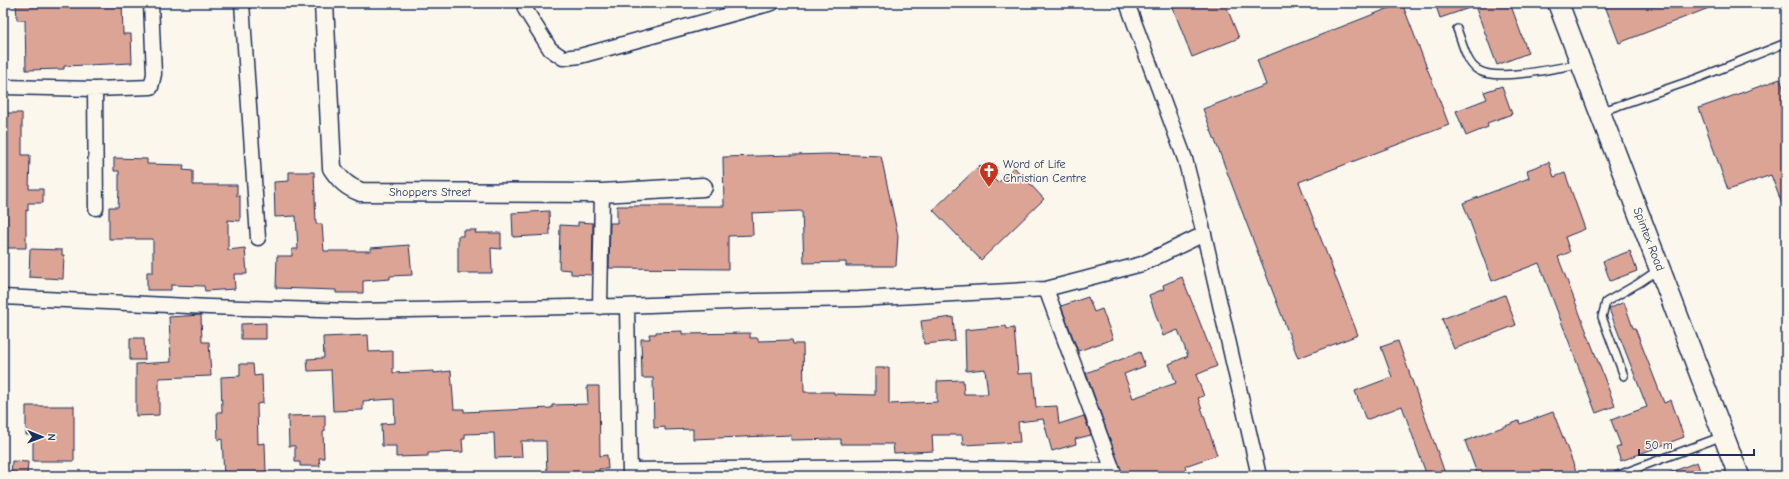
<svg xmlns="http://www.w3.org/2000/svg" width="1789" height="479" viewBox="0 0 1789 479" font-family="'Comic Neue',sans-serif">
<rect width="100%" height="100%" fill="#fbf7ec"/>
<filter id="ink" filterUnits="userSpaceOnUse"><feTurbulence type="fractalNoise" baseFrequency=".025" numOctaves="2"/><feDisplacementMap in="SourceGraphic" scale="8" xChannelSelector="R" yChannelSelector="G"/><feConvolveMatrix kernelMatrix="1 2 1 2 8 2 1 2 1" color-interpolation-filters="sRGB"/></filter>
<g filter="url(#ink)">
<path fill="#dca495" stroke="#1b2f5e" d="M16 3H122L123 34H131L132 63 64 66V69L26 70 25 20H17Z
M1171 3H1225L1239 38 1192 57Z
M1402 3 1449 125 1299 182 1358 335 1298 358 1203 109 1266 85 1257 60Z
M1435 3H1510L1528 53 1497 65 1475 6 1440 18Z
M1604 3H1719V4L1619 43Z
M1780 79 1786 95 1785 212 1771 175 1728 190 1699 108Z
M1502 86 1512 114 1487 123 1488 127 1466 136 1456 111 1487 99 1484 92Z
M3 113H22V155H30L29 189H43V203H28V211L26 210V248H3Z
M829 154 881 156 898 236 896 266H846V262L804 263 802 211 752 213 753 235 728 236V269L609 268 610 223H617V206H724L723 157Z
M114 158 147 159V164L184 165 183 170 193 171V185H237V196H240V221L228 220V250L245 248 247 274H234L235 289 205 291 204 286 171 285V290H147V272H153V239H109V207H118L119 190V171H114Z
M1549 162 1554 177 1565 173 1585 229 1565 237 1570 252 1558 257 1615 406 1596 413 1539 263 1492 281 1463 203 1529 178 1527 170Z
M980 165 998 183 1014 167 1044 199 981 260 933 210Z
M289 172H314L316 224H322L324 251H371V248L409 245 412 275 390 276V279L363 281V293H336V290L276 288 277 256H292V249H298L296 216 275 217 274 182 289 181Z
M549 211 550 235 513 237 512 213Z
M578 222 593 223 592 275 571 274V270L559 269 560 225 578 226Z
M463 230H476L475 233H501V249L491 248 492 273H458V236H463Z
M30 249 62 250V255H64L63 279 29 277Z
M1630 251 1637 271 1610 281 1603 261Z
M1182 277 1217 366 1196 375 1204 396 1198 398 1217 455 1185 466 1188 476H1123L1086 373 1140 352 1145 366 1124 374 1133 398 1176 383 1169 364 1188 356 1178 330 1163 336 1149 295 1164 289 1163 285Z
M1505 295 1516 325 1454 349 1442 319Z
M1088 297 1094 312 1102 309 1113 339 1078 351 1061 306Z
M1624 302 1633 328H1635L1664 403 1671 400 1684 437 1621 461 1616 448 1621 446 1611 420 1647 407 1609 309Z
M201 315 202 342H209L211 376 159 378V415L136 416V364L171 362 169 317Z
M953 317 955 341 924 344 921 321Z
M266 323V339H241V324Z
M1006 326 1007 329 1014 328 1018 374 1033 373 1036 407 1057 406 1059 424 1084 416 1091 435 1075 439 1076 444 1052 451 1043 419 1018 422 1020 442 963 445 962 435H932L933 451 894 453 893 444H841V439L791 440V435L693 439V429L665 430V427L654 428 653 378H642L641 339H650L649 334H656V332L682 331V334L750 333V338H758V341L792 340 793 344H803L804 392H834V394L875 395V368H889V404L937 402V381L963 380 964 394H988L985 369 966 371 965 330Z
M368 335 369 352 393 351V373L434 371V373L451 371 454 409H464V412L552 408V405L588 404 587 386H599L600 456 607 455 608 469H599V476H547L546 441H521L522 457 495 458 494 433 465 434V439H462L463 452 428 453V456L396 457V446H382L381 424 395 423 394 399 363 401V410L333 411 331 370 308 371 307 359 324 358 323 337Z
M130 338H144L145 360H130Z
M1398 341 1446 476H1427L1402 406 1366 420 1355 391 1392 377 1381 347Z
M240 364H253L254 376 262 375 263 403 257 404 258 444 265 443 266 472 256 473 257 476H224L222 439 218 440 217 412H222L221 377 240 376Z
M26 406H74V461H33V435H26Z
M1553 412 1578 476H1478L1465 441 1519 421 1520 424Z
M325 415V431L323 432 324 458H319L320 466H300V462H295V446H289L288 416Z
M12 461 28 462 27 475 11 474Z
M1697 462 1702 476H1664V475Z"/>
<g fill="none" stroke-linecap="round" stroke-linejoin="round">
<g stroke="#1b2f5e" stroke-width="10">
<path id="service" d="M1457 29C1462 41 1466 63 1478 70 1496 82 1557 68 1579 64
M1600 112 1698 78 1786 43
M1624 376 1602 317 1606 302 1639 283 1658 270
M1616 476 1723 436"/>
</g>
<g stroke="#1b2f5e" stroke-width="17">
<path id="minor" d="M242 3 258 238
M525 3V9L550 49 563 58 580 56 772 3
M1127 3 1185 159 1204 234 1259 476
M3 87 95 89 151 87 154 74 151 3
M95 89 96 208
M1046 289 1115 476
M3 297 209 307 356 311 623 306 756 301 859 299 1046 289 1142 264 1204 234
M627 306 630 476
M600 307 602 193
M630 470 893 467 1113 471"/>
</g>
<g stroke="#1b2f5e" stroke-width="21">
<path id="tertiary" d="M324 3 332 168C340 180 347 187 361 192L602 193 703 187"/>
</g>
<g stroke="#1b2f5e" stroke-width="23">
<path id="secondary" d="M1558 3 1739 476"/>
</g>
<use href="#service" stroke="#fbf7ec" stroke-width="7"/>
<use href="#minor" stroke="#fbf7ec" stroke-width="14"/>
<use href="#tertiary" stroke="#fbf7ec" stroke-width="18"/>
<use href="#secondary" stroke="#fbf7ec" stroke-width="20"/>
</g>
</g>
<defs>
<g id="church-pin" transform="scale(1)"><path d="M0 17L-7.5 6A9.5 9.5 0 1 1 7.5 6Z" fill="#c8321e" stroke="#fbf7ec"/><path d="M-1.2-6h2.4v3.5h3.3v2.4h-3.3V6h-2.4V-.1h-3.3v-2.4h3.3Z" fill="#fff"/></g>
</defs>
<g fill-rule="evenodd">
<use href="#church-pin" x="989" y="171"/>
</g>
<g text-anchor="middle" stroke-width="3.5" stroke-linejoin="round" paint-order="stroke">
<g font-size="12" fill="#1b2f5e" stroke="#fbf7ec" text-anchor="start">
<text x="1003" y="168">Word of Life<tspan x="1003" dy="14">Christian Centre</tspan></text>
</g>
<g font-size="12" fill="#1b2f5e" stroke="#fbf7ec">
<text x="430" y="196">Shoppers Street</text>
<text transform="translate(1649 239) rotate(69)" y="4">Spintex Road</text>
</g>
</g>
<rect width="1789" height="479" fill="none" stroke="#fbf7ec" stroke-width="16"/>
<rect x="8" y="8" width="1773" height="463" fill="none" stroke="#1b2f5e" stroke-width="1.5" filter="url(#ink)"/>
<g transform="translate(42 437) rotate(91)" stroke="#fbf7ec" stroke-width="3" paint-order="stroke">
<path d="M0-3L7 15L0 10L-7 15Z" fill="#1b2f5e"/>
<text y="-6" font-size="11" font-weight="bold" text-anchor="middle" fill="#1b2f5e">N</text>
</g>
<path d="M1639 449v6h115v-6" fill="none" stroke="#1b2f5e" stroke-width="2"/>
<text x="1645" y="449" font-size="12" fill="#1b2f5e" stroke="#fbf7ec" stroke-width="3" paint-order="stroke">50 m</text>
</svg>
